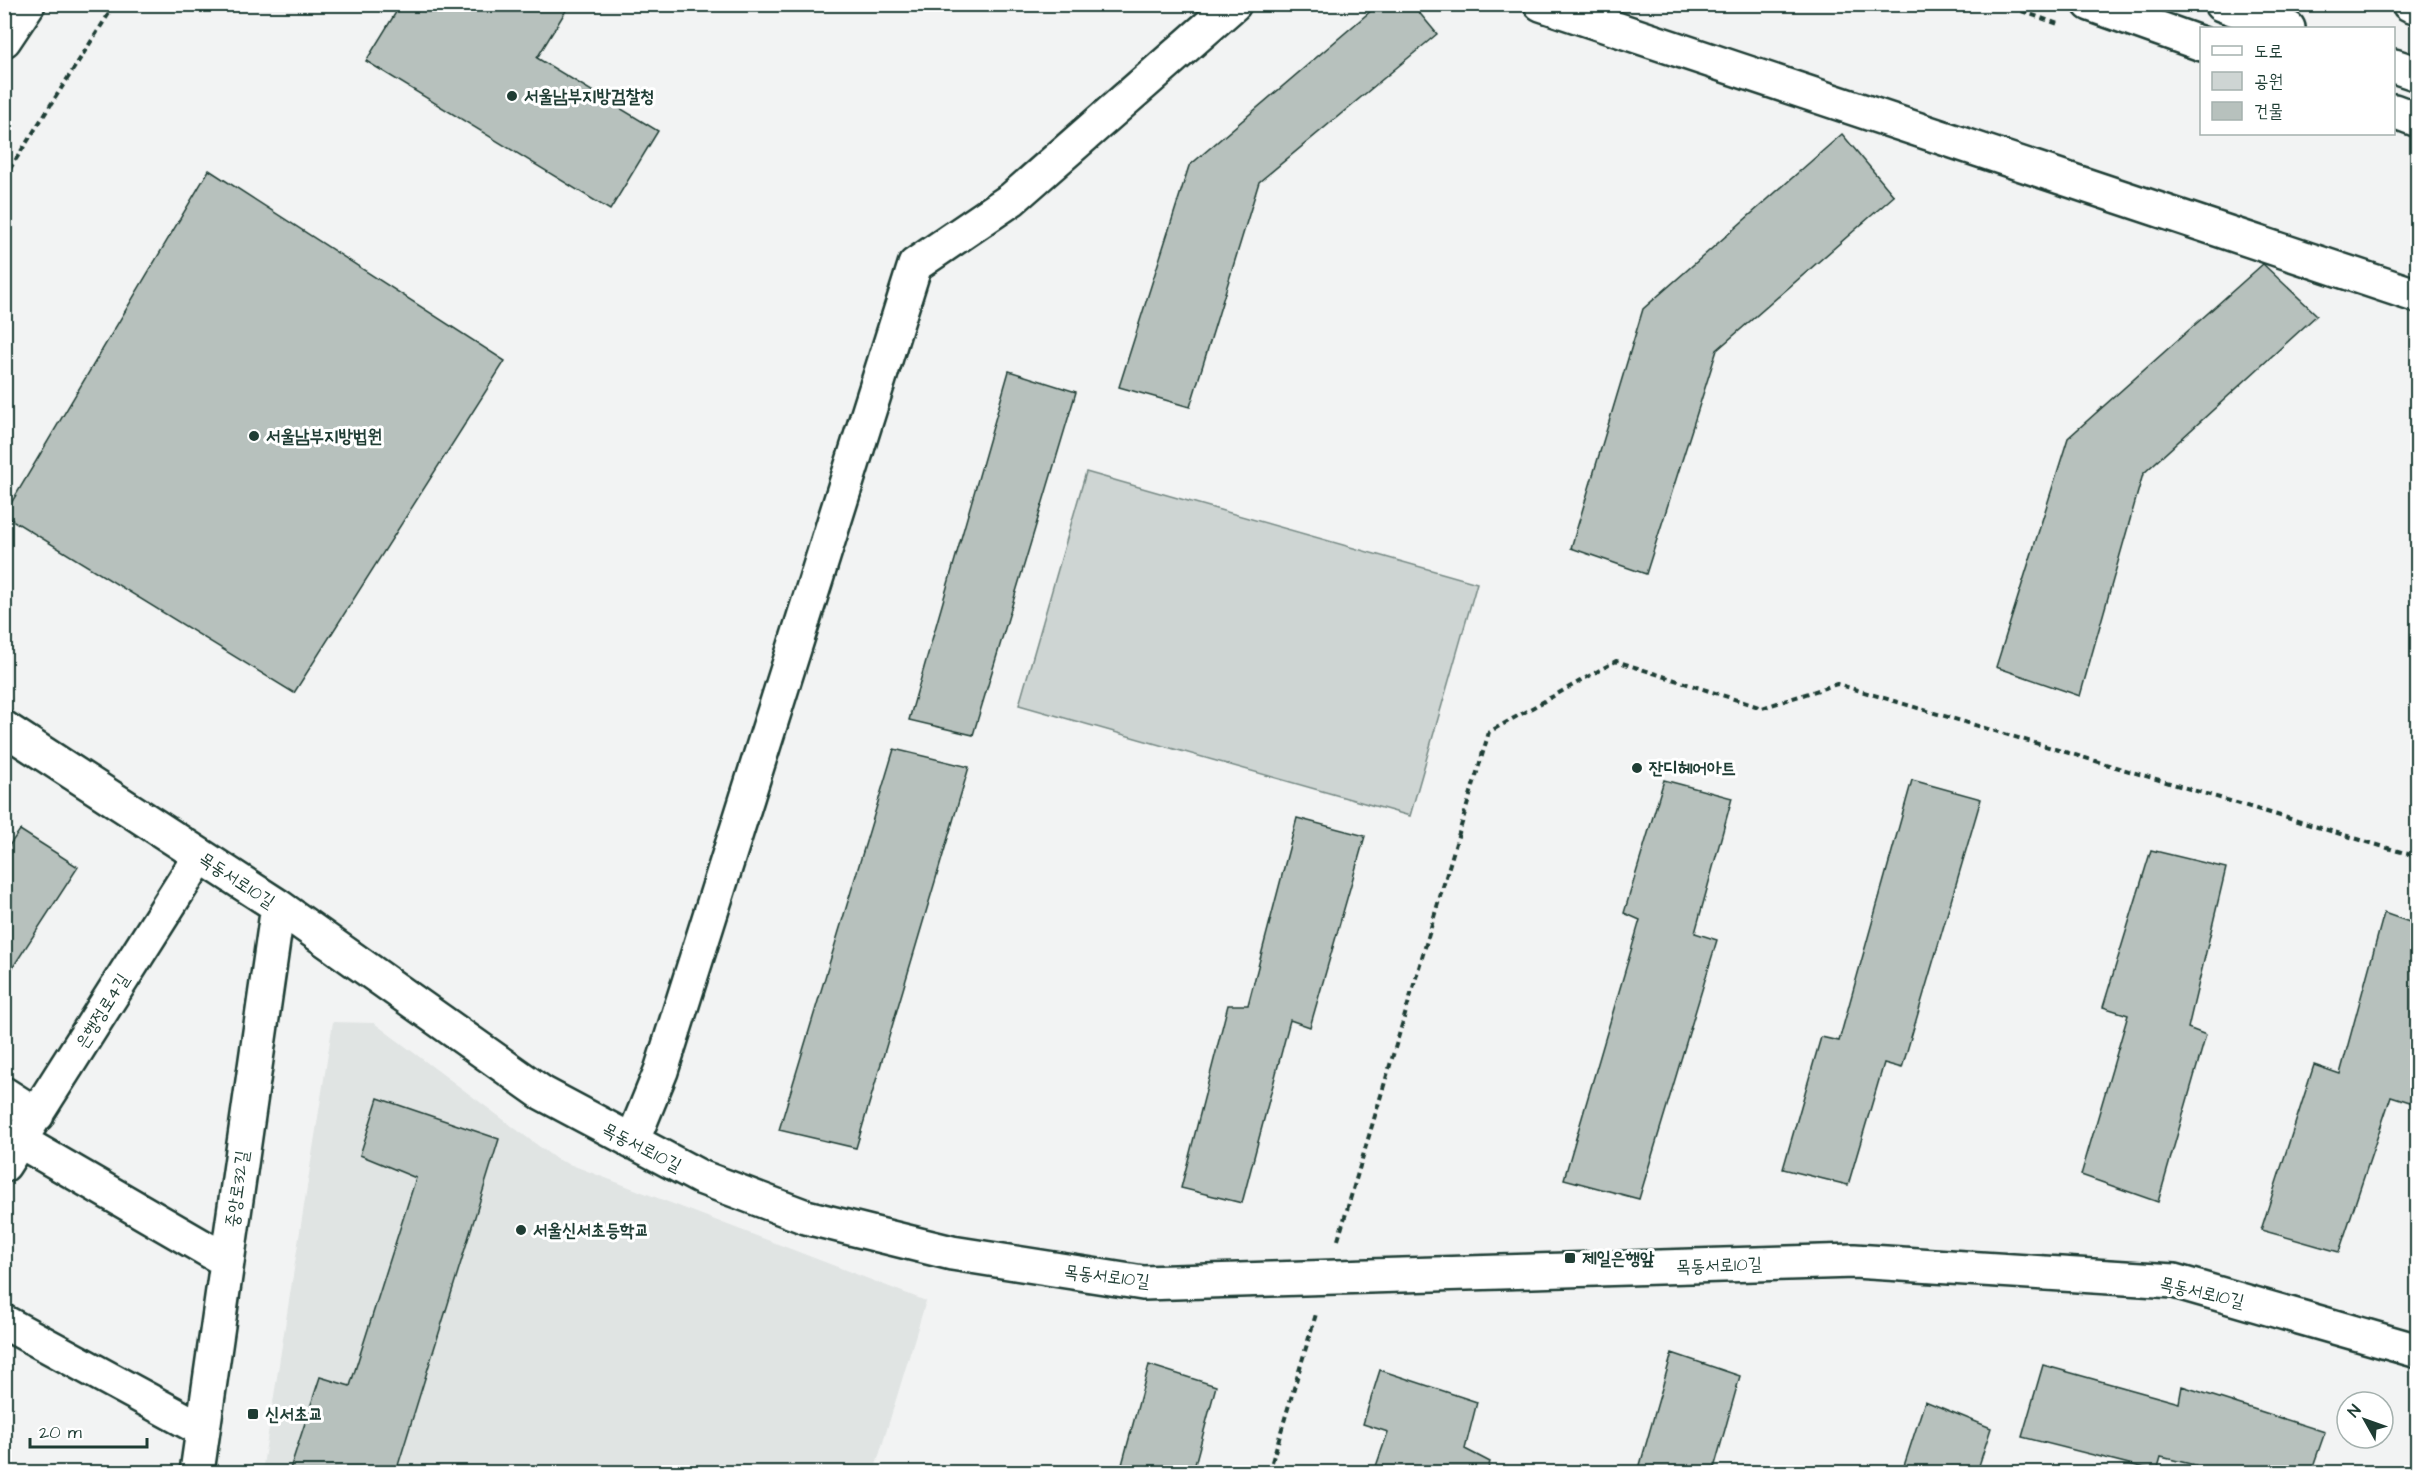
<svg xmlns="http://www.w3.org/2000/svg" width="2422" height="1477" viewBox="0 0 2422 1477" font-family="'Architects Daughter','Poor Story',sans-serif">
<rect width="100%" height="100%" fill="#f2f3f3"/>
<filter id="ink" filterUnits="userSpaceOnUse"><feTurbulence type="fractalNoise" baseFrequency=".0167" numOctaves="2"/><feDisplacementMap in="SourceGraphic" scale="12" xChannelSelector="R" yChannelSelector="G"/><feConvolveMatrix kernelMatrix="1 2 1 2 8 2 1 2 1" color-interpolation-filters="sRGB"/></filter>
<g filter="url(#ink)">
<path fill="#e0e4e3" d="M333 1022 374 1023 556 1159 926 1301 874 1472H262Z"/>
<path fill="#ced5d3" stroke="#768984" stroke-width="1.5" d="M1086 472 1477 583 1410 816 1019 705Z"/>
<path fill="#b7c1bd" stroke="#1f3d34" stroke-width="1.5" d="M401 4H570L537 58 658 131 610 210 366 61Z
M1379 4H1412L1437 34 1259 182 1190 407 1119 387 1189 166Z
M1842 134 1894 196 1717 350 1646 574 1571 548 1643 309Z
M209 170 505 361 294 693 4 515Z
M2263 264 2317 315 2143 474 2080 696 1996 667 2068 438Z
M1009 371 1076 392 973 735 909 720Z
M894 749 969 767 856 1148 779 1130Z
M1664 780 1732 798 1695 933 1717 940 1639 1199 1564 1179 1640 920 1624 913Z
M1912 780 1981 799 1902 1068 1884 1063 1848 1185 1783 1169 1821 1037 1839 1041Z
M1297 818 1365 836 1310 1027 1290 1020 1242 1203 1181 1188 1228 1005H1248Z
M20 830 78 867 4 981V853Z
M2151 850 2226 868 2188 1028 2206 1035 2158 1202 2081 1175 2128 1015 2103 1007Z
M2384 913 2418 925V1097L2416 1104 2391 1096 2339 1252 2261 1230 2314 1065 2340 1074Z
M378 1098 499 1139 396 1472H289L320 1377 350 1386 416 1178 360 1155Z
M1672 1353 1740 1376 1713 1472H1638Z
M1149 1365 1216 1386 1193 1472H1120Z
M2043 1365 2179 1403 2182 1386 2325 1432 2311 1472H2224L2161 1457 2157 1471 2022 1437Z
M1380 1370 1477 1402 1465 1449 1490 1462 1487 1472H1374L1388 1432 1363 1424Z
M1925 1401 1991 1428 1977 1472H1902Z"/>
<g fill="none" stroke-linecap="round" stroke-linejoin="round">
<g stroke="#1f3d34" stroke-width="38">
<path id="minor" d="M1541 4 2418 296
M4 728 278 906 542 1093 700 1177 806 1217 952 1253 1143 1283 1854 1261 2174 1281 2418 1351
M4 1094 37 1115
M20 1141 227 1261
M632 1142 661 1071 915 265 1012 199 1234 4
M4 1165 200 856
M4 1322 203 1430
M197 1472 278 906"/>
</g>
<g stroke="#1f3d34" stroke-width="38">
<path id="major" d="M2090 4 2202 44
M2221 4 2288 28
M2409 4 2418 7
M4 40 28 4
M2394 66 2418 74
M2394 111 2418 120"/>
</g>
<path stroke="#1f3d34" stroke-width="4" stroke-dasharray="6 4.5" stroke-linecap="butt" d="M2002 4 2058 24
M2041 4 2054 9
M4 178 115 4
M1338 1240 1489 732 1616 661 1762 708 1837 684 2418 857
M1269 1472 1316 1314"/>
<use href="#minor" stroke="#fff" stroke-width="33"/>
<use href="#major" stroke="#fff" stroke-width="33"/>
</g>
</g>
<g fill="#1f3d34" stroke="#fff" stroke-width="2">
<circle cx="512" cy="96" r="6"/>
<circle cx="254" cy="436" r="6"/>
<circle cx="1637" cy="768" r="6"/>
<circle cx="521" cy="1230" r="6"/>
<rect x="1564" y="1252" width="12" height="12" rx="3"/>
<rect x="247" y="1408" width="12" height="12" rx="3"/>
</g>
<g text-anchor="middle" stroke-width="6" stroke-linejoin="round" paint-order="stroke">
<g font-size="18" font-weight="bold" fill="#1f3d34" stroke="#fff" text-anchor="start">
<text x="524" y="102">서울남부지방검찰청</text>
<text x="266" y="442">서울남부지방법원</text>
<text x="1649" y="774">잔디헤어아트</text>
<text x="533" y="1236">서울신서초등학교</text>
<text x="1582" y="1264">제일은행앞</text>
<text x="265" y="1420">신서초교</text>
</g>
<g font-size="18" fill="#1f3d34" stroke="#fff">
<text transform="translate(237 880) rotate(33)" y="6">목동서로10길</text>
<text transform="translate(102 1011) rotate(-58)" y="6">은행정로4길</text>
<text transform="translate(642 1147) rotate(27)" y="6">목동서로10길</text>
<text transform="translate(237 1189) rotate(-82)" y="6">중앙로32길</text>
<text transform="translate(1719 1265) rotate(-2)" y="6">목동서로10길</text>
<text transform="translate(1107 1276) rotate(7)" y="6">목동서로10길</text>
<text transform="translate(2202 1292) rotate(13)" y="6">목동서로10길</text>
</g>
</g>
<rect width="2422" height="1477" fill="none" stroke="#fff" stroke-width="24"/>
<rect x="12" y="12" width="2398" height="1453" fill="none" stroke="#1f3d34" stroke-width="2" filter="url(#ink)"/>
<rect x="2200" y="27" width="195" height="108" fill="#ffffff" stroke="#a5b1ae" stroke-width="1.5"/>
<rect x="2212" y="46" width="30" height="9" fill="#ffffff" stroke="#a5b1ae" stroke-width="1.5"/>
<text x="2254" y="57" font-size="18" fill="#1f3d34">도로</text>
<rect x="2212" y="72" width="30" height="18" fill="#ced5d3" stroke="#a5b1ae" stroke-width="1.5"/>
<text x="2254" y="87" font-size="18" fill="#1f3d34">공원</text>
<rect x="2212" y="102" width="30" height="18" fill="#b7c1bd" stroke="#a5b1ae" stroke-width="1.5"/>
<text x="2254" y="117" font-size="18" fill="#1f3d34">건물</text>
<g transform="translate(2365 1420) rotate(310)"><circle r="28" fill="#ffffff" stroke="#a5b1ae" stroke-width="1.5"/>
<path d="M0-4.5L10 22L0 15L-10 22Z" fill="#1f3d34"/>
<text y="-9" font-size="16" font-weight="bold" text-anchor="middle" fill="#1f3d34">N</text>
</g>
<path d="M30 1438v9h117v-9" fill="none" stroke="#1f3d34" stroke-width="3"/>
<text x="39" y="1438" font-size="18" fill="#1f3d34" stroke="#ffffff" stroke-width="4.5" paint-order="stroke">20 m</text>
</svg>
